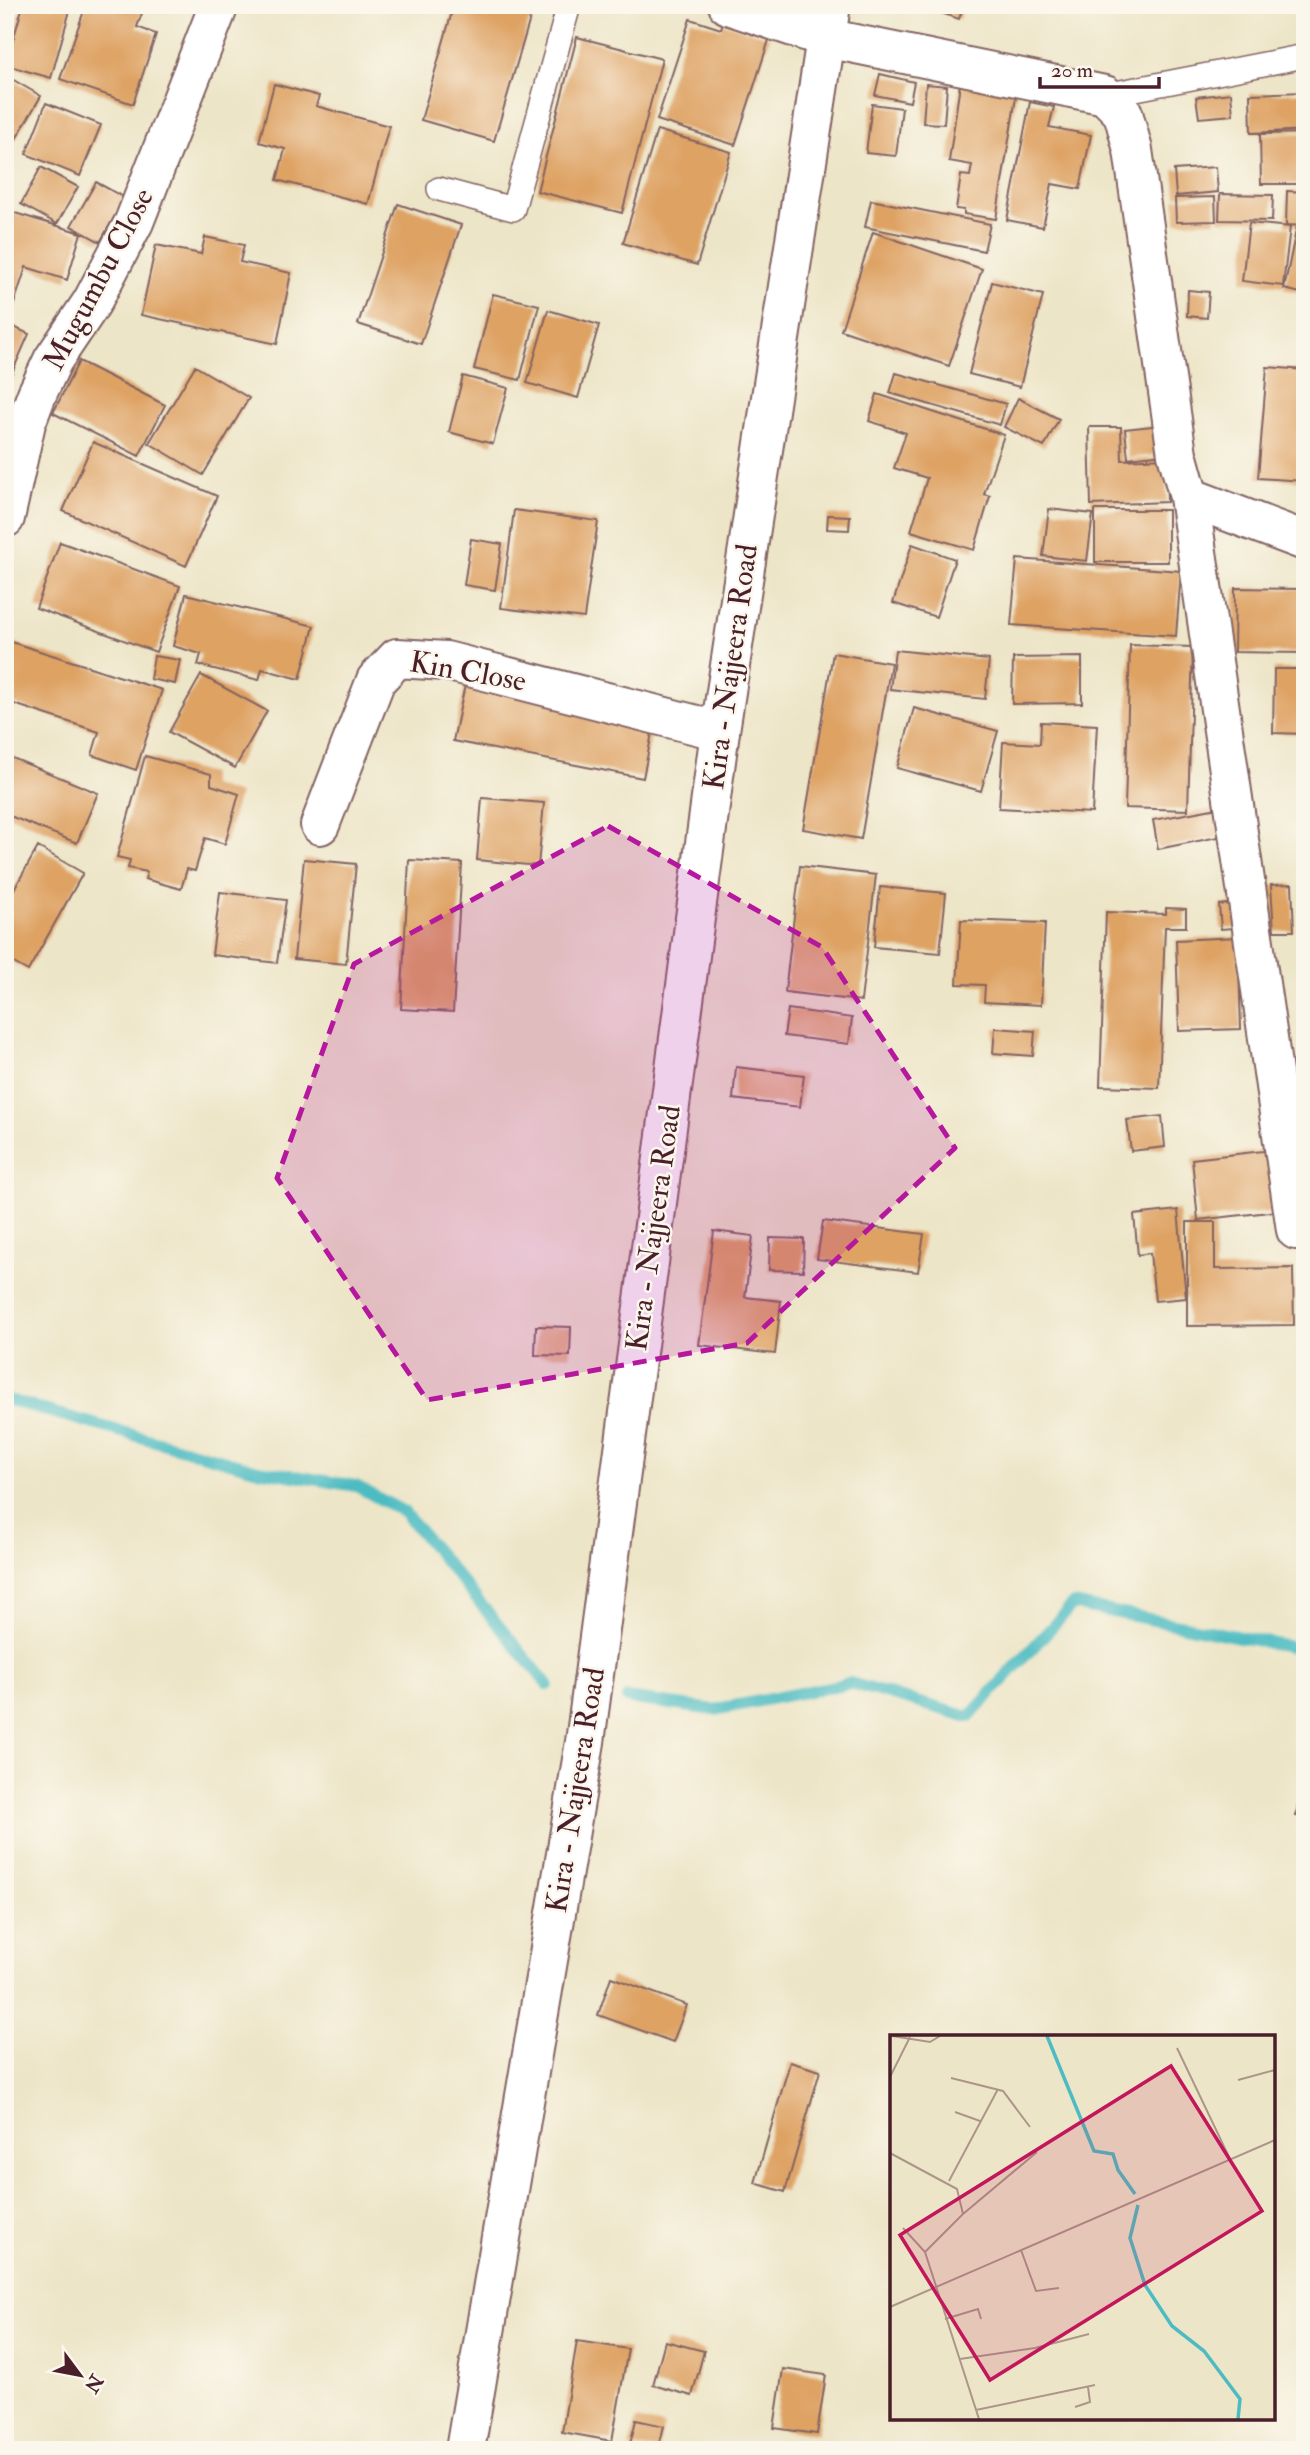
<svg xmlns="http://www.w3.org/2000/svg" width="1310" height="2455" viewBox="0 0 1310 2455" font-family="'IM FELL Double Pica',serif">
<rect width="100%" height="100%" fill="#fbf7ec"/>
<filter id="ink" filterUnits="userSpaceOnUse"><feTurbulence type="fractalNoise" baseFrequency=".0143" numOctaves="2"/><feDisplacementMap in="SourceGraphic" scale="14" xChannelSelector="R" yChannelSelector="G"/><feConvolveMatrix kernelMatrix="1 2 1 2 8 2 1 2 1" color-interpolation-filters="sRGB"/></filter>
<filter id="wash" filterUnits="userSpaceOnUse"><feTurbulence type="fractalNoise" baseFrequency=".00686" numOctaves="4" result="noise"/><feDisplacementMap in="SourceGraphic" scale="28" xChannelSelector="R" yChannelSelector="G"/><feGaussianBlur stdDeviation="1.57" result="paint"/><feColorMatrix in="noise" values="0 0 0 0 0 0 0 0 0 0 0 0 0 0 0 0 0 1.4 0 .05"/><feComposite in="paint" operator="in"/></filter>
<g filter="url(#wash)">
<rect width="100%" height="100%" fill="#ede5c7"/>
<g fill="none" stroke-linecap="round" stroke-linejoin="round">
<path stroke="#4dbcc2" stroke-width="12" d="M5 1399 258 1470 356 1486 404 1512 548 1685
M627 1698 714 1710 850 1683 969 1717 1073 1604 1305 1650"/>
</g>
<g id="blocks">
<path fill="#dea263" d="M23 5 71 7 51 78 6 65Z
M86 5H145L137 27 156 34 133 104 60 79Z
M454 5H534L494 141 421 120Z
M918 5H964L959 19Z
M690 19 721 29 723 23 770 37 735 145 657 120Z
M577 37 662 59 622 213 537 191Z
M962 70 1019 79 996 219 964 214V210L956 209 961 175 970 176 972 165 949 161Z
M880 74 914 82 910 102 875 95Z
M5 75 41 96 13 144 5 139Z
M274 84 319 96 316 106 389 126 368 204 277 180 285 149 259 142Z
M926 84 947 86 944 124 923 123Z
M1305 92V130L1251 133 1250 94Z
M1231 93 1233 115 1199 118 1196 97Z
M1030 102 1054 107 1049 127 1091 135 1080 189 1052 184 1043 227 1007 220Z
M46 103 101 125 80 176 26 154Z
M872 104 902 108 896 156 866 153Z
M657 130 731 152 697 265 623 243Z
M1305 133V184H1261L1260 134Z
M41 167 78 187 57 224 21 204Z
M1216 167 1218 192 1176 196 1174 170Z
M96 182 125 198 100 242 71 226Z
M1287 191 1305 192V226L1286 225Z
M1220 194 1273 195 1272 221 1219 220Z
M1215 197 1216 221 1176 222 1175 198Z
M871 200 990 224 984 251 865 227Z
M398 204 461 225 421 344 358 324Z
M5 210 81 233 67 280 26 267 11 313 5 311Z
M1249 223 1290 227 1283 286 1242 281Z
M1297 226 1305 228V294L1284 289Z
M873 232 982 269 949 366 841 330Z
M205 237 244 245 240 262 291 273 277 344 141 315 156 245 201 254Z
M992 282 1043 295 1020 387 969 374Z
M1188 290 1209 292 1207 318 1187 316Z
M493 294 539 305 520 380 474 369Z
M548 310 599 325 578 398 527 383Z
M5 323 29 334 8 382 5 380Z
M79 361 165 405 139 456 53 413Z
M195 366 249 398 203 475 149 443Z
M1267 367 1305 370V481L1258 478Z
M896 373 1006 404 1000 425 890 393Z
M463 376 508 388 493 444 449 432Z
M877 394 1004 435 984 494 990 496 974 550 911 531 927 478 894 468 906 433 869 421Z
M1018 398 1059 419 1044 447 1004 427Z
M1161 425 1165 454 1128 458 1125 429Z
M1089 427H1121L1122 460 1166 458 1167 502 1091 505Z
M93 442 217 496 186 566 63 511Z
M1049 509 1093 514 1087 561 1043 556Z
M514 510 598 521 584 618 501 608Z
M1095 510H1168V562H1095Z
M828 515 850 516 849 530 827 529Z
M471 539 502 544 495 590 464 585Z
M60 542 180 586 156 652 36 608Z
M912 544 955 559 936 617 893 603Z
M1017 559 1181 571 1176 636 1011 625Z
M1235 588 1305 589V653L1234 652Z
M186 594 314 626 300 679 262 669 259 680 198 665 201 654 173 646Z
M5 640 162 690 136 770 92 755 99 732 5 701Z
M1130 645 1193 647 1188 810 1125 808Z
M895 650 989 660 985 699 890 689Z
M833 653 891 663 861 839 803 829Z
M154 656 180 660 175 684 150 679Z
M1082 657V703L1012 704 1013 658Z
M1274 669H1305V734L1273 733Z
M201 675 267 711 235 768 169 732Z
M466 680 655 718 643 778 453 741Z
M914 708 998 731 981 791 897 768Z
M1041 722 1097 725 1092 813 999 808 1003 742 1040 744Z
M5 755 98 793 77 843 5 814Z
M145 756 211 774V785L239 794 225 844 205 838 195 871 187 869 181 889 145 879 147 872 128 868 130 860 117 857Z
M482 798 544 803 538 866 477 860Z
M1218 808 1223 836 1158 849 1153 820Z
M38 847 83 873 28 971 5 958V905Z
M304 859 356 864 346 964 294 959Z
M409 860 462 863 453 1012 401 1009Z
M800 866 876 875 861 1001 785 992Z
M1292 884 1294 931H1274L1271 885Z
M880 887 946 893 940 953 874 947Z
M220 892 286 900 277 963 212 955Z
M1244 902 1247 927 1221 929 1219 905Z
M1166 908 1186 909V927H1165L1159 1088 1100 1086 1106 912 1166 914Z
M961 920 1045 923 1041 1005 984 1002 985 985 957 984Z
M1238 937 1241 1029 1179 1031 1176 940Z
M788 1009 852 1018 849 1044 784 1036Z
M995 1028 1035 1031 1033 1056 993 1053Z
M736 1067 804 1075 800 1107 733 1099Z
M1162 1116 1165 1147 1131 1151 1127 1120Z
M1272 1150 1278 1211 1198 1220 1192 1159Z
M1178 1210 1186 1298 1155 1301 1150 1253 1138 1255 1134 1215Z
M823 1221 924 1234 918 1272 817 1259Z
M1187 1222H1215V1269L1293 1268 1294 1325 1187 1326Z
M714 1231 753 1236 745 1297 781 1301 775 1354 699 1345Z
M770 1238 804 1239 803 1271 769 1270Z
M536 1326 571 1327 570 1356 535 1355Z
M1303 1773 1305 1774V1818L1296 1816Z
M611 1977 687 2005 673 2042 598 2015Z
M790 2062 820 2071 785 2192 755 2183Z
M577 2341 628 2349 612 2441 562 2432Z
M665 2341 704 2351 692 2396 653 2385Z
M783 2369 826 2375 817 2434 774 2428Z
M636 2420 664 2426 658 2450 629 2448Z"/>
</g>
</g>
<g filter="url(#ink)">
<use href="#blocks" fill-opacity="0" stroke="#836462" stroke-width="2"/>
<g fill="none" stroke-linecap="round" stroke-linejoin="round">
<g stroke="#836462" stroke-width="26">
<path id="lane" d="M1105 95 1305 56
M439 189 513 209 569 5"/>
</g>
<g stroke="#836462" stroke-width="42">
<path id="street" d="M728 5 826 38 1105 95 1123 113 1133 150 1177 454 1189 497 1305 541
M1189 497 1296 1230
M5 518 26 423 37 394 53 360 92 302 134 222 219 5
M320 825 376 680 397 658 446 661 720 731"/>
</g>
<g stroke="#836462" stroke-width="42">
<path id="secondary" d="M465 2450 585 1742 720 731 831 5"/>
</g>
<use href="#lane" stroke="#fff" stroke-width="23"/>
<use href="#street" stroke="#fff" stroke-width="38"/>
<use href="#secondary" stroke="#fff" stroke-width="38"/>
</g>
</g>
<path fill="#b5179e" fill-opacity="0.2" stroke="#b5179e" stroke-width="5" stroke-dasharray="14 9" stroke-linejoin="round" d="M608 826 822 947 955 1148 747 1343 427 1400 277 1178 354 964Z"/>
<g text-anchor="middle" stroke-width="5" stroke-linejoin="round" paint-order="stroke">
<g font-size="30" fill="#4a1f2b" stroke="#fbf7ec">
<text transform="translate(98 279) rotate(-62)" y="10">Mugumbu Close</text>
<text transform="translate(730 667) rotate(-82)" y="10">Kira - Najjeera Road</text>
<text transform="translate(468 671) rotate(10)" y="10">Kin Close</text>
<text transform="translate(653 1228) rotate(-82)" y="10">Kira - Najjeera Road</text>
<text transform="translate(575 1790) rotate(-81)" y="10">Kira - Najjeera Road</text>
</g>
</g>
<g transform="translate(890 2035)">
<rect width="385" height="385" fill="#ede5c7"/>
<path fill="none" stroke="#4dbcc2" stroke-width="3.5" d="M157 1 204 116 223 119 228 135 245 159M248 170 240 203 255 250 282 291 314 316 350 364 348 384"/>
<path fill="none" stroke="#ac9689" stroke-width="2" d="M2 1 40 7 50 1M287 13 340 124M0 42 20 2M61 43 113 56 140 92M348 45 385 35M65 77 90 86M0 118 67 154 73 179 35 217 89 384M59 146 108 54M73 179 147 117M13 193 35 217M131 215 146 256 169 253M0 272 385 105M55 284 88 274 91 284M70 324 145 313 199 299M185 372 200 367 198 352M86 375 205 350"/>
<path fill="#c2185b" fill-opacity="0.15" stroke="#c2185b" stroke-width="3.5" d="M281 31 372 176 100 345 10 200Z"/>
<rect width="385" height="385" fill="none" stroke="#4a1f2b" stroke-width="3.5"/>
</g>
<rect width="1310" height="2455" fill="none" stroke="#fbf7ec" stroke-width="28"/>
<g transform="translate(80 2375) rotate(122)" stroke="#fbf7ec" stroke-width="5" paint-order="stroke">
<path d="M0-5L12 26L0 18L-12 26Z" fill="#4a1f2b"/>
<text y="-10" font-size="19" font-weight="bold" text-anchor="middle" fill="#4a1f2b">N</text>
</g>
<path d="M1040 77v10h119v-10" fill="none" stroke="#4a1f2b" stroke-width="3.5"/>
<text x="1051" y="77" font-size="21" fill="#4a1f2b" stroke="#fbf7ec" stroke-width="5" paint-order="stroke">20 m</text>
</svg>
